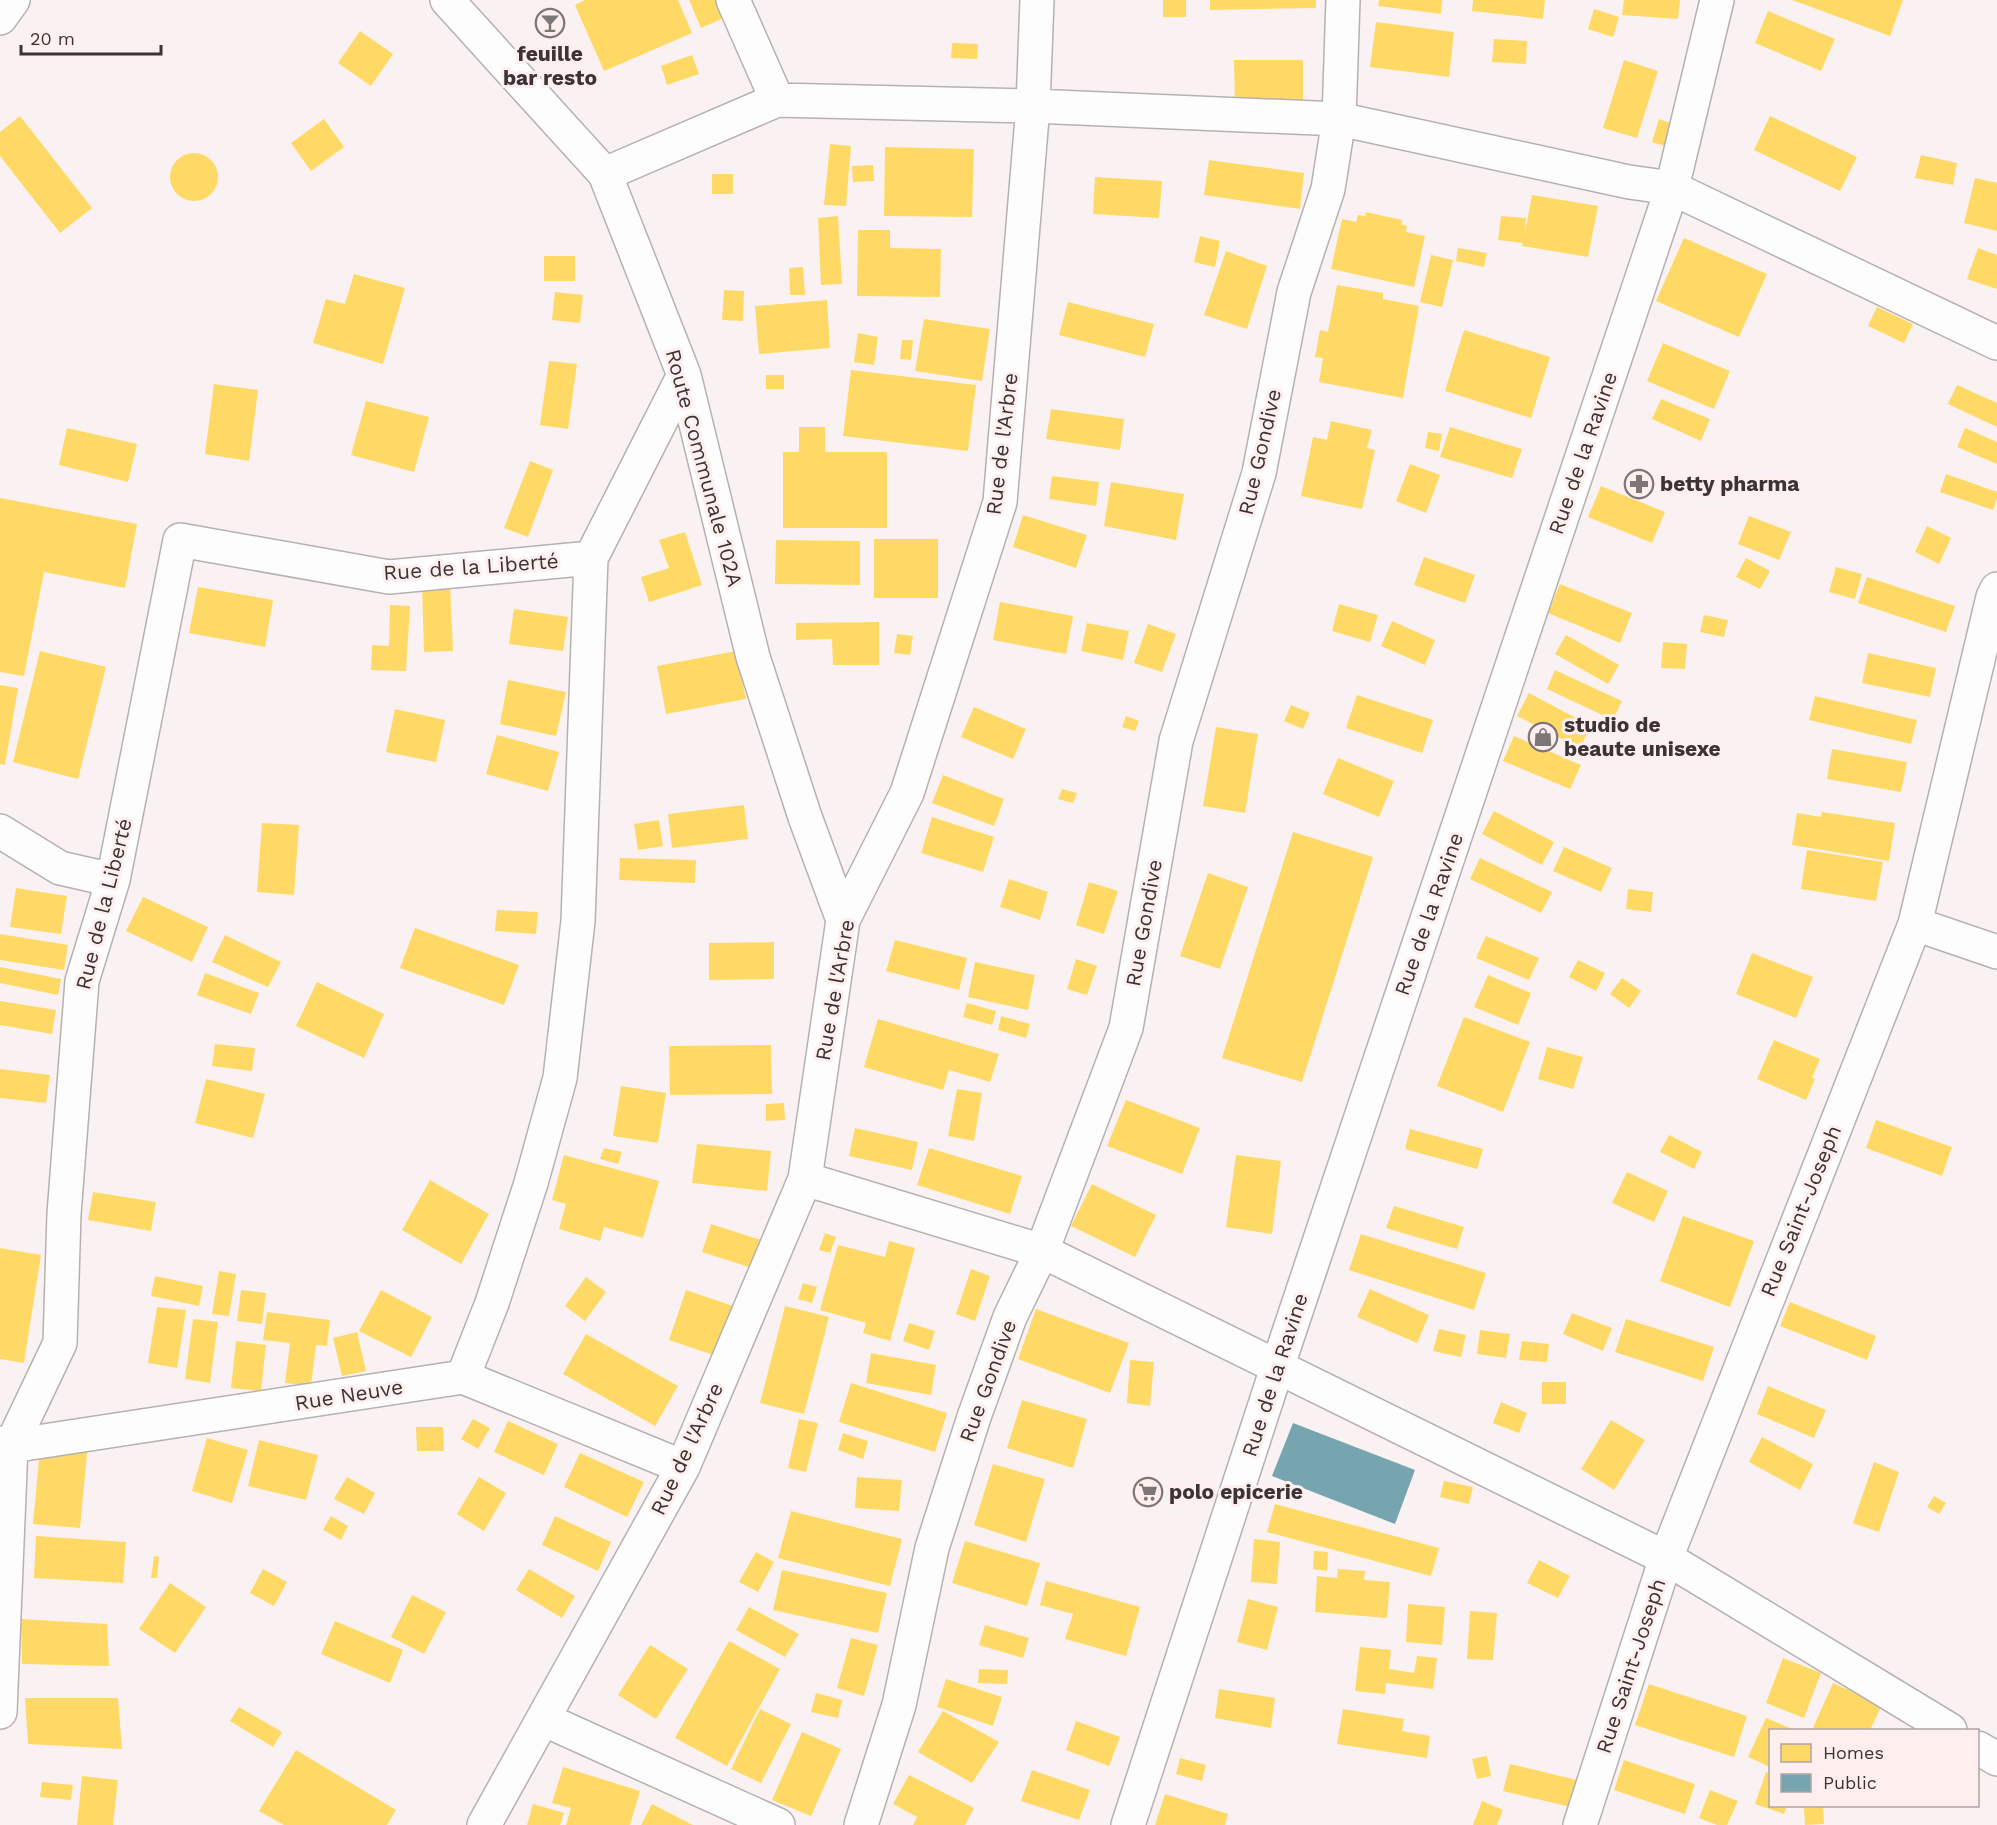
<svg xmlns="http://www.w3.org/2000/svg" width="1997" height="1825" viewBox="0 0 1997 1825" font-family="'Work Sans',sans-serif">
<rect width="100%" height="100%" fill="#faf2f2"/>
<path fill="#ffd966" d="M585 0H678L692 33 604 71 575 5Z
M689 0H719L726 17 701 28Z
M1163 0H1186V17H1163Z
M1210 0H1316V8L1210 10Z
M1379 0H1442L1441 14 1378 6Z
M1473 0H1545L1543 19 1472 11Z
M1624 0H1680L1678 19 1622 15Z
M1792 0H1903L1890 36Z
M1594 9 1619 17 1613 37 1588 29Z
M1768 11 1835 39 1821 71 1755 43Z
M1376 22 1454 32 1449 77 1370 67Z
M360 31 393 54 371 86 338 63Z
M1494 39 1527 41 1526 64 1492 62Z
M952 43 978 44 977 59 951 58Z
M692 55 699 74 667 85 661 66Z
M1234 60H1303V102L1235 103Z
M1624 60 1658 71 1637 138 1603 128Z
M20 116 92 208 60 233 0 156V132Z
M1770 116 1857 157 1840 191 1754 150Z
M324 119 344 147 311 171 291 143Z
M1659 119 1679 126 1671 148 1652 142Z
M830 144 851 146 846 206 824 205Z
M885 147 974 149 972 217 884 216Z
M170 177a24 24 0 1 1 48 0a24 24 0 1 1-48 0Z
M1921 155 1957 163 1953 185 1915 178Z
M1209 160 1304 173 1300 209 1204 195Z
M873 165 874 181 853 182 852 166Z
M712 174H733V194H712Z
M1095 177 1162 181 1159 218 1093 214Z
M1975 178 1997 183V231L1964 223Z
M1532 195 1598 206 1588 257 1522 246 1523 243 1498 240 1501 216 1526 218 1525 233Z
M1366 212 1402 220 1401 224 1407 226 1406 232 1425 236 1414 287 1331 269 1342 219 1356 222 1358 215 1365 216Z
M838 216 842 284 821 285 818 218Z
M858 230H890V248L941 249 940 297 857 296Z
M1200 236 1220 241 1215 267 1194 262Z
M1684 238 1767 274 1739 337 1656 301Z
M1458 248 1487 253 1484 267 1456 261Z
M1978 248 1997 255V289L1967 279Z
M1226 251 1267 266 1247 329 1204 315Z
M1431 255 1453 260 1442 307 1420 302Z
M544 256H575V281H544Z
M803 267 805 295H790L789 268Z
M354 274 405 288 383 364 313 343 326 299 345 304Z
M1337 285 1383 293V299L1419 306 1403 398 1319 382 1323 358 1315 357 1320 330 1328 332Z
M724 290 744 291 743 321 722 320Z
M555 292 583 295 580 323 552 320Z
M827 300 830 348 759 354 755 306Z
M1068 302 1154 324 1145 357 1059 335Z
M1877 307 1913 324 1904 343 1868 326Z
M924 319 990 329 982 381 915 371Z
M1464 330 1550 357 1531 418 1445 391Z
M858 333 878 337 874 365 854 362Z
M902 340H913L911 360 900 359Z
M1663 343 1730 371 1714 409 1647 381Z
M549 361 577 364 568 429 540 425Z
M851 370 976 385 968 451 843 436Z
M766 375H784V389H766Z
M214 384 258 390 249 461 205 454Z
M1957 385 1997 403V427L1948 404Z
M1661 399 1710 419 1701 441 1652 419Z
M366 401 429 417 414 472 351 455Z
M1051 409 1124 419 1120 450 1046 439Z
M1331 421 1372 430 1367 448 1375 450 1362 509 1301 496 1313 437 1327 440Z
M799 427H825V452H887V528H783V452H799Z
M1450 427 1522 449 1512 478 1440 457Z
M67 428 137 444 128 482 59 465Z
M1965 428 1997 442V464L1957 447Z
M1428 432 1442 434 1439 451 1425 448Z
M530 461 553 470 528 537 504 528Z
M1410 464 1440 475 1426 513 1396 501Z
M1946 474 1997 492V499L1993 510 1940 492Z
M1052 476 1099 482 1096 506 1049 499Z
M1111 482 1184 494 1176 540 1104 526Z
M1601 486 1665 512 1652 543 1588 517Z
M0 498 137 524 125 588 44 572 24 676 0 672Z
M1023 515 1087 535 1076 568 1013 547Z
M1749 516 1791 532 1779 560 1738 544Z
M1927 526 1951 538 1939 564 1915 552Z
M685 532 702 585 649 602 641 577 669 568 659 540Z
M874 539H938V598H874Z
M776 540 860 541V585L775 584Z
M1424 557 1475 575 1465 603 1414 585Z
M1746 558 1770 571 1760 589 1736 577Z
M1836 567 1862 574 1855 599 1829 592Z
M1867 577 1955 606 1946 632 1858 603Z
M1560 584 1632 613 1620 643 1548 613Z
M422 585H450L453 651 424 652Z
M198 587 273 600 265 647 189 633Z
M1000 602 1073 616 1066 654 993 640Z
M1339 604 1378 615 1370 642 1332 631Z
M390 605 410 606 406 671 371 670 372 645 389 646Z
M514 609 568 617 563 651 509 644Z
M1704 615 1728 620 1724 637 1700 632Z
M1392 621 1435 640 1425 665 1381 646Z
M879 622V665H833L832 639 796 640V623Z
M1087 623 1129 631 1123 660 1081 651Z
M1148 624 1176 634 1162 672 1134 663Z
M897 634 913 636 910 655 894 653Z
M1566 635 1619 665 1608 684 1555 654Z
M1663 642 1687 644 1685 669 1661 668Z
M40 651 106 667 78 779 13 762Z
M736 651 746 699 666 714 657 666Z
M1868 653 1936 668 1930 697 1862 683Z
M1555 670 1622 701 1613 720 1547 689Z
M508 680 566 692 556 736 500 724Z
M0 685 18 688 5 765 0 764Z
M1529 693 1591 726 1580 748 1517 716Z
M1357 695 1433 720 1422 753 1346 728Z
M1815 696 1917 720 1911 744 1809 720Z
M1291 705 1310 713 1303 729 1284 721Z
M974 707 1026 729 1013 759 961 737Z
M395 709 445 720 436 762 386 752Z
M1126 716 1139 721 1135 731 1122 727Z
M1216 727 1258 734 1245 813 1203 806Z
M497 735 559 752 548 791 486 774Z
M1514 736 1581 765 1570 789 1503 761Z
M1832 749 1907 762 1901 792 1827 779Z
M1338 758 1394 781 1379 817 1323 794Z
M943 775 1004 799 994 826 932 803Z
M1062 789 1077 793 1073 803 1058 799Z
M744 805 748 839 672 848 668 814Z
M1494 811 1554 842 1542 865 1482 834Z
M1822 812 1895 823 1889 861 1792 845 1797 813 1821 817Z
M932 817 994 837 983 872 921 853Z
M659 820 663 846 638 850 634 824Z
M262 823 299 825 294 895 257 892Z
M1293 832 1373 857 1302 1082 1222 1058Z
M1564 847 1612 868 1601 892 1553 871Z
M1807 850 1883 862 1876 901 1801 889Z
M620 858 696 860 695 883 619 880Z
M1480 858 1552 892 1541 913 1470 879Z
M1208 873 1248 887 1220 969 1180 956Z
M1009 879 1048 892 1040 920 1000 907Z
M1089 882 1118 891 1104 934 1076 925Z
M16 888 67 896 61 934 10 927Z
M1628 889 1653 892 1651 912 1626 909Z
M143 897 208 927 192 962 126 931Z
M497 910 538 912 536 934 495 931Z
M415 928 519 965 504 1005 400 968Z
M0 934 68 945 64 970 0 960Z
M225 935 281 962 268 987 212 962Z
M1486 936 1539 958 1529 980 1476 958Z
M895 940 967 958 959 990 886 971Z
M774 942V979L709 980V943Z
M1752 953 1813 977 1796 1018 1736 994Z
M1076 959 1097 966 1087 995 1067 989Z
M1578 960 1605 973 1596 991 1569 977Z
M975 962 1035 975 1028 1010 968 997Z
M0 967 61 979 58 995 0 983Z
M205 973 259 993 251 1014 197 995Z
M1488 975 1531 993 1518 1025 1474 1007Z
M1622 978 1641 991 1629 1008 1610 994Z
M317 982 384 1014 364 1058 296 1026Z
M0 1001 56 1010 52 1034 0 1025Z
M967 1003 996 1011 992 1025 963 1017Z
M1001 1016 1030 1024 1026 1038 998 1030Z
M1464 1017 1530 1042 1503 1112 1437 1086Z
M878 1019 999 1054 990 1082 949 1070 943 1090 864 1067Z
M1774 1040 1820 1059 1812 1078 1815 1079 1806 1100 1757 1079Z
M215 1044 255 1048 252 1071 212 1066Z
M771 1045 772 1094 670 1095 669 1046Z
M1547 1047 1583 1057 1573 1089 1538 1079Z
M0 1069 50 1075 46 1103 0 1098Z
M206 1079 265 1094 253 1138 195 1123Z
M621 1086 666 1093 658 1143 613 1136Z
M957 1089 982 1093 974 1141 948 1136Z
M1126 1100 1200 1128 1182 1174 1107 1146Z
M784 1103 785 1120 766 1121V1104Z
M1876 1120 1952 1147 1942 1176 1866 1148Z
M855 1128 918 1142 912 1170 849 1156Z
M1410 1129 1483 1149 1477 1169 1405 1149Z
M1669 1135 1702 1152 1694 1169 1660 1152Z
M697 1144 771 1151 767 1191 692 1183Z
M604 1148 622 1152 618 1164 600 1159Z
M929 1148 1022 1176 1010 1214 917 1185Z
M564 1155 659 1181 643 1238 604 1227 600 1241 559 1229 566 1204 552 1200Z
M1236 1155 1281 1161 1272 1234 1226 1227Z
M1627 1172 1668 1191 1654 1222 1612 1203Z
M430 1180 489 1214 461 1264 402 1230Z
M1092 1184 1156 1215 1135 1257 1071 1226Z
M93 1192 156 1202 151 1231 88 1220Z
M1394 1206 1464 1227 1457 1249 1386 1228Z
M1683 1216 1754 1241 1730 1307 1660 1281Z
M711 1224 764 1241 755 1269 702 1252Z
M825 1233 836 1237 830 1253 819 1250Z
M1361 1234 1486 1273 1474 1310 1349 1270Z
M889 1241 915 1248 890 1341 863 1333 866 1323 820 1310 838 1245 885 1257Z
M0 1248 41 1255 24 1363 0 1359Z
M971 1269 990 1276 975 1321 956 1314Z
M219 1271 236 1274 229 1316 212 1314Z
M155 1276 203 1286 199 1306 151 1296Z
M586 1277 606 1292 585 1321 565 1306Z
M803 1283 817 1287 812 1303 798 1299Z
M1370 1289 1429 1315 1417 1343 1357 1317Z
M241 1290 266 1293 262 1324 237 1321Z
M381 1290 432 1317 411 1357 359 1331Z
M686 1290 736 1307 719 1357 669 1340Z
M1790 1302 1876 1336 1867 1360 1780 1326Z
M785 1306 829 1317 804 1414 760 1403Z
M157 1307 186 1310 177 1368 148 1363Z
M1036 1309 1129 1343 1110 1393 1018 1359Z
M267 1312 330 1320 327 1346 316 1345 311 1386 285 1383 290 1343 263 1340Z
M1572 1313 1612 1328 1603 1351 1563 1334Z
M193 1319 218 1322 210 1383 185 1379Z
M1626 1319 1714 1347 1703 1381 1615 1352Z
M909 1323 935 1331 929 1350 903 1341Z
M1439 1329 1466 1335 1461 1357 1433 1351Z
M1480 1330 1510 1334 1506 1358 1477 1354Z
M357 1332 366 1371 342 1376 333 1338Z
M586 1334 678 1386 655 1426 563 1374Z
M236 1341 266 1345 261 1391 231 1388Z
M1522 1341 1549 1344 1547 1362 1519 1360Z
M871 1353 936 1365 931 1395 866 1383Z
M1130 1360 1154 1362 1150 1406 1127 1403Z
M1542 1382H1566V1404H1542Z
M851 1383 947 1413 935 1452 839 1422Z
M1768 1386 1826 1410 1814 1438 1757 1414Z
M1022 1400 1087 1419 1073 1468 1007 1448Z
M1501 1402 1527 1413 1519 1433 1493 1423Z
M473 1419 490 1428 478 1449 461 1439Z
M799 1419 818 1423 806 1472 788 1468Z
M1611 1420 1645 1440 1614 1490 1581 1469Z
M508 1421 558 1444 544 1475 494 1452Z
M416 1427H443L444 1451H417Z
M42 1428 89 1433 80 1528 33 1524Z
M843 1433 868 1441 863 1459 838 1450Z
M1762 1437 1813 1464 1800 1490 1749 1462Z
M207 1438 248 1450 232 1503 192 1491Z
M259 1440 318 1455 306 1500 248 1486Z
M580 1453 644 1482 627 1517 564 1487Z
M1874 1462 1899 1472 1879 1532 1853 1523Z
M993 1464 1045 1479 1026 1542 974 1525Z
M347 1477 375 1493 364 1514 334 1499Z
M479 1477 506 1493 484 1531 457 1514Z
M857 1477 902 1480 899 1511 855 1508Z
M1444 1481 1473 1487 1469 1504 1440 1497Z
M1934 1496 1946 1503 1939 1514 1927 1507Z
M1275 1504 1439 1548 1431 1576 1267 1532Z
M791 1511 902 1539 890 1586 778 1558Z
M331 1516 348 1526 341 1540 323 1530Z
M555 1516 611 1542 598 1571 542 1545Z
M36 1536 126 1542 123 1583 34 1578Z
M1254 1539 1280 1542 1277 1584 1251 1582Z
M965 1541 1040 1563 1027 1606 952 1583Z
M1314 1551 1328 1552 1327 1571 1313 1569Z
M756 1552 774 1562 758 1592 739 1582Z
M154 1556 159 1557 157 1578H151Z
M1539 1560 1570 1576 1558 1598 1527 1583Z
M263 1569 287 1582 274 1606 250 1593Z
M529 1569 575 1596 562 1618 516 1590Z
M1338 1569 1365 1571 1364 1580 1390 1582 1387 1618 1315 1612 1317 1576 1337 1578Z
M782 1570 887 1593 878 1633 773 1610Z
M1046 1581 1140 1607 1126 1656 1065 1639 1073 1614 1040 1605Z
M170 1583 206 1607 175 1653 139 1629Z
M412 1595 446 1612 424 1654 391 1637Z
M1248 1599 1278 1607 1267 1650 1237 1642Z
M1408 1604 1445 1607 1442 1645 1406 1642Z
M749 1607 799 1634 785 1657 736 1630Z
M1470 1611 1497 1613 1493 1660 1467 1659Z
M21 1619 107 1624 109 1666 22 1664Z
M335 1621 403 1650 390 1683 321 1654Z
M985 1625 1029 1638 1023 1658 979 1645Z
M851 1638 878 1645 864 1696 837 1688Z
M729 1641 780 1669 727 1766 675 1738Z
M650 1645 688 1669 656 1719 618 1695Z
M1360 1647 1391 1650 1389 1669 1414 1673 1417 1656 1437 1658 1433 1689 1386 1683 1385 1694 1355 1691Z
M1783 1658 1821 1673 1804 1718 1766 1703Z
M979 1669 1008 1670 1007 1684 978 1683Z
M946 1679 1002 1697 993 1726 937 1707Z
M1833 1683 1882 1705 1870 1730H1812Z
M1649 1684 1747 1716 1734 1757 1635 1725Z
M1219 1689 1275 1698 1271 1728 1215 1718Z
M816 1693 842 1700 838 1718 811 1712Z
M25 1698H118L122 1749 28 1744Z
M239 1707 282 1732 273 1747 230 1721Z
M760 1709 791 1724 761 1783 731 1769Z
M1343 1709 1404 1719 1402 1731 1430 1736 1427 1758 1337 1744Z
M943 1711 999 1742 972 1783 918 1752Z
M1766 1718 1795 1730H1770V1767L1748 1757Z
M1076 1721 1120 1737 1109 1766 1066 1750Z
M802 1732 841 1749 811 1816 772 1800Z
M296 1750 396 1810 387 1825H284L259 1811Z
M1487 1756 1491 1776 1477 1779 1472 1759Z
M1180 1758 1206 1765 1202 1781 1176 1774Z
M1624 1760 1695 1784 1685 1814 1614 1790Z
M1510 1764 1577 1780 1571 1807 1503 1791Z
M563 1767 640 1791 630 1825H566L571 1808 552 1803Z
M1032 1770 1090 1790 1079 1820 1021 1801Z
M1766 1772 1770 1774V1806H1787L1784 1814 1755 1804Z
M909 1775 974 1808 965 1825H913L917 1817 893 1804Z
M82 1776 118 1780 113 1825H77Z
M42 1782 73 1785 71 1800 40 1797Z
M1710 1790 1738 1801 1727 1825H1717L1699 1818Z
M1165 1794 1228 1814 1225 1825H1155Z
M1482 1801 1503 1810 1497 1825H1473Z
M533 1804 564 1813 560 1825H527Z
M652 1804 693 1825H641Z
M1823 1807 1824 1824 1805 1825 1804 1808Z"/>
<path fill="#76a5af" d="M1293 1423 1415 1470 1395 1524 1272 1476Z"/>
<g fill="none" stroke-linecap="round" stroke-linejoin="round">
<g stroke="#b6b1b1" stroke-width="36">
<path id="minor" d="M447 0 605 174 684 375 753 657 805 817 843 920
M733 0 777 100
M0 18 13 0
M605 174 777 100 1033 106 1339 119 1629 182 1672 188 1997 343
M0 831 60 868 113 880
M1915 924 1997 952
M805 1179 1042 1251 1666 1558 1950 1730
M463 1377 492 1303 531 1183 560 1078 578 921 591 558 684 375
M0 1443 11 1446 463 1377 683 1467
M0 1712 11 1446 60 1343 64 1214 82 981 113 880 180 540 389 577 591 558
M543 1719 778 1825
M1978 1748 1997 1759
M484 1825 683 1467 805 1179 843 920 907 793 1000 502 1033 106 1037 0
M861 1825 899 1705 932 1548 974 1417 1010 1317 1042 1251 1126 1028 1176 741 1259 473 1294 292 1328 189 1339 119 1343 0
M1128 1825 1277 1368 1672 188 1717 0
M1580 1825 1666 1558 1915 924 1993 597 1997 589"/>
</g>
<use href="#minor" stroke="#fefdfd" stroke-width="33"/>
</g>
<defs>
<g id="bar-ring" transform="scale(1.5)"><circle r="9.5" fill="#feeeee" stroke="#7d7676" stroke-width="1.5"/><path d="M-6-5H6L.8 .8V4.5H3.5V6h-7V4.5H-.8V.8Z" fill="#7d7676"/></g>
<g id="pharmacy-ring" transform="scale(1.5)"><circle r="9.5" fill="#feeeee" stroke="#7d7676" stroke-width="1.5"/><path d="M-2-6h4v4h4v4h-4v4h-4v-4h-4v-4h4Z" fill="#7d7676"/></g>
<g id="shop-ring" transform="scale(1.5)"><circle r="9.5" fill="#feeeee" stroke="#7d7676" stroke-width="1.5"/><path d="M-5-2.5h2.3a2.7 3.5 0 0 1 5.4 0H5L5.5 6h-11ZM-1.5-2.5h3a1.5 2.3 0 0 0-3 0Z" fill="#7d7676"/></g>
<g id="supermarket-ring" transform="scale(1.5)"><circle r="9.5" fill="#feeeee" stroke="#7d7676" stroke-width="1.5"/><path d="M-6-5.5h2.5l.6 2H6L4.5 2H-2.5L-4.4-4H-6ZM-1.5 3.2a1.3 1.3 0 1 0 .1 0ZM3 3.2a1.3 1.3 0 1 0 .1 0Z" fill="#7d7676"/></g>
</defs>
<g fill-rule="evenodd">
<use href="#bar-ring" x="550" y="23"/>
<use href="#pharmacy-ring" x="1639" y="484"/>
<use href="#shop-ring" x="1543" y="737"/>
<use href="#supermarket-ring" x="1148" y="1492"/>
</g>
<g text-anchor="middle" stroke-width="6" stroke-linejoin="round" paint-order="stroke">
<g font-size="21" font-weight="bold" fill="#3a3434" stroke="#feeeee" text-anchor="start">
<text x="550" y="61" text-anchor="middle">feuille<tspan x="550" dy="24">bar resto</tspan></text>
<text x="1660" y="491">betty pharma</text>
<text x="1564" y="732">studio de<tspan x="1564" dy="24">beaute unisexe</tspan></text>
<text x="1169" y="1499">polo epicerie</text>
</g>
<g font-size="21" fill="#3a3434" stroke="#feeeee">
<text transform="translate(1002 444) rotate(-83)" y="7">Rue de l'Arbre</text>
<text transform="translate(1260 452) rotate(-77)" y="7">Rue Gondive</text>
<text transform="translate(1583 453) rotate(-71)" y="7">Rue de la Ravine</text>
<text transform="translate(704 468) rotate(75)" y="7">Route Communale 102A</text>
<text transform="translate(471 567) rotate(-4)" y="7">Rue de la Liberté</text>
<text transform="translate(104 904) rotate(-76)" y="7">Rue de la Liberté</text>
<text transform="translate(1429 914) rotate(-71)" y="7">Rue de la Ravine</text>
<text transform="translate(1144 923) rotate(-80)" y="7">Rue Gondive</text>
<text transform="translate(835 990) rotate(-80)" y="7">Rue de l'Arbre</text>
<text transform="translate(1801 1211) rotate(-68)" y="7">Rue Saint-Joseph</text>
<text transform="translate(1275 1375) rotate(-72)" y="7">Rue de la Ravine</text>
<text transform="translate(988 1381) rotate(-70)" y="7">Rue Gondive</text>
<text transform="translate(349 1395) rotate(-9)" y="7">Rue Neuve</text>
<text transform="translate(687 1449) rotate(-65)" y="7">Rue de l'Arbre</text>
<text transform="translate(1631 1666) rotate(-72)" y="7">Rue Saint-Joseph</text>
</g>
</g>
<rect x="1769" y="1729" width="210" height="78" fill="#feeeee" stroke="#b0a4a4" stroke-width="1.5"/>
<rect x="1781" y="1744" width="30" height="18" fill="#ffd966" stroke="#b0a4a4" stroke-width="1.5"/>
<text x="1823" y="1759" font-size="18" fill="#3a3434">Homes</text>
<rect x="1781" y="1774" width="30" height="18" fill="#76a5af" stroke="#b0a4a4" stroke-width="1.5"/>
<text x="1823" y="1789" font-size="18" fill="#3a3434">Public</text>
<path d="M21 45v9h140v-9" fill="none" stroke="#3a3434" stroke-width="3"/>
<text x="30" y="45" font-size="18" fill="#3a3434" stroke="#feeeee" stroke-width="4.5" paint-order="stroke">20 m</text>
</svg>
